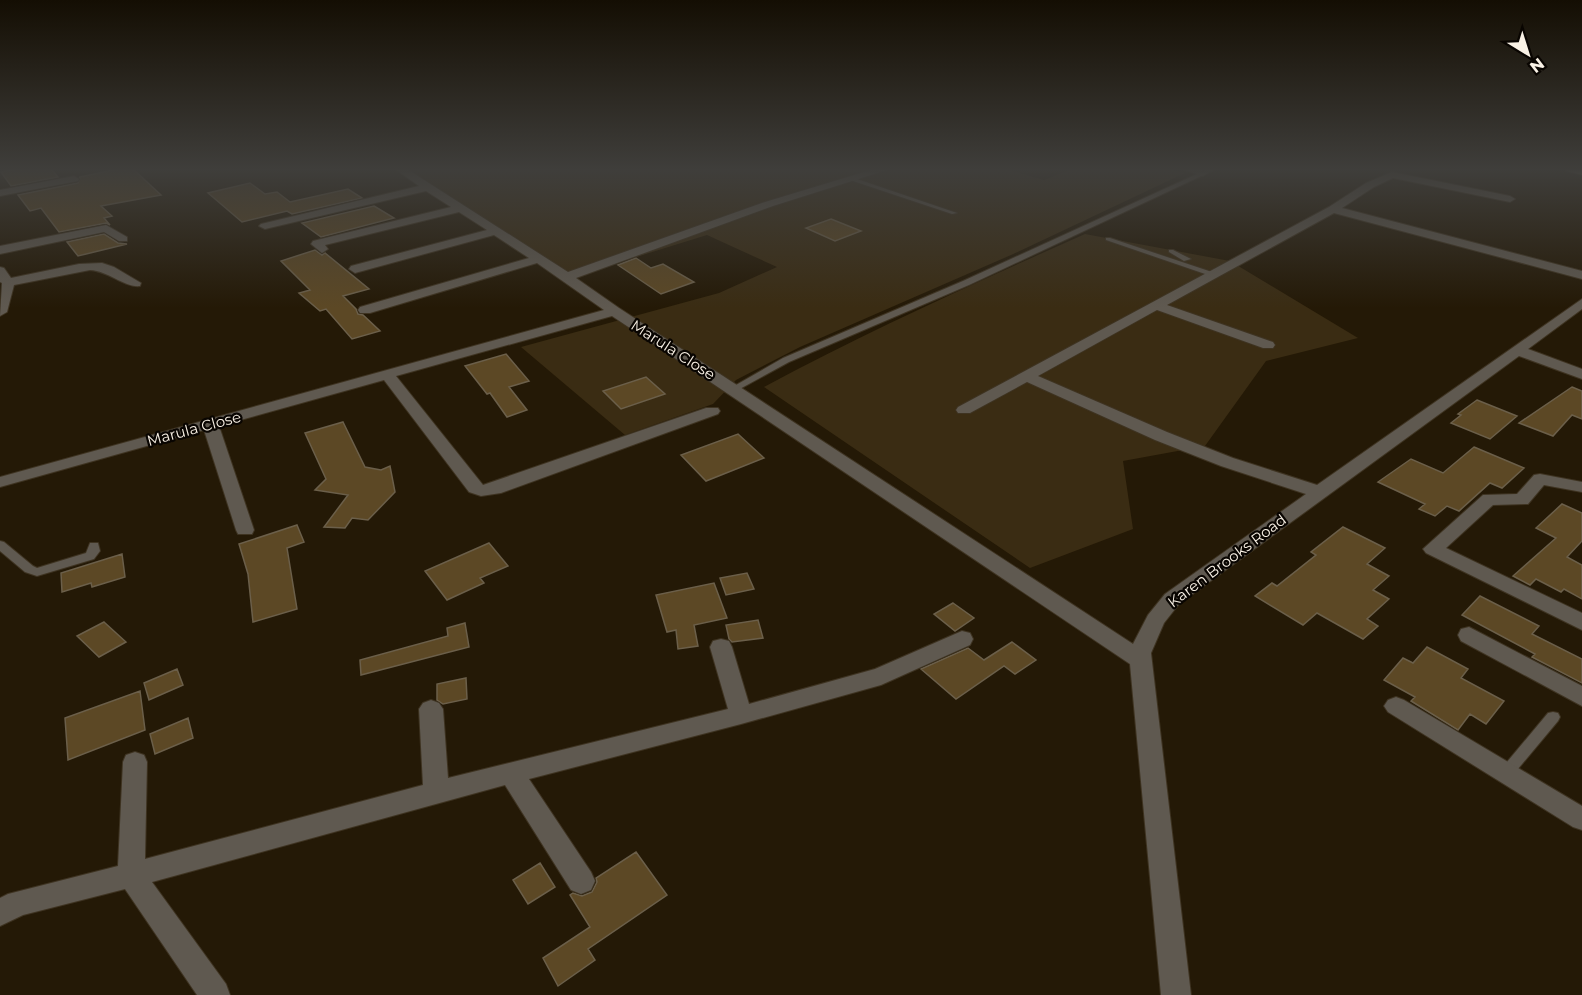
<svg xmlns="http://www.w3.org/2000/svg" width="1582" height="995" viewBox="0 0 1582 995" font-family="Montserrat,sans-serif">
<rect width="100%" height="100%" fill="#241906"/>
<path fill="#3a2c13" d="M407 169H1006L1044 180 1072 169H1168L1185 173 1011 255 800 347 736 380 713 404 625 435 521 347 719 293 777 267 707 235 572 277Z
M1085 234 1230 261 1358 338 1266 361 1205 446 1123 461 1133 529 1030 568 764 387C868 331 977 282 1085 234Z"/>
<path fill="#5c4825" stroke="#6b5f4a" stroke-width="1.5" d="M17 169H51L58 177 11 186 1 172Z
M118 169H133L161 195 101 206 112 216 104 218 110 225 106 223 59 232 41 208 30 211 18 195 78 183 80 177Z
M250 183 265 194 277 192 290 202 348 189 362 198 292 214 287 211 242 222 208 193Z
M374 206 394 218 321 237 302 223Z
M831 219 861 231 835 241 806 228Z
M104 234 118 243 127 244 78 256 67 242Z
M315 250 322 255 325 253 369 289 343 296 356 309 358 314 363 315 380 331 352 339 326 309 320 311 299 293 310 290 281 261Z
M636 258 651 268 663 264 694 282 661 294 618 265Z
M506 354 529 381 509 387 527 410 507 417 490 393 487 394 465 366Z
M646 377 665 394 621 409 603 391Z
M1572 387 1582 391V419L1572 415 1553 436 1519 423Z
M1477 400 1517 416 1490 439 1451 423 1461 415 1458 414Z
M343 422 365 467 381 470 390 466 395 492 368 520 352 518 345 528 324 527 348 495 315 490 326 479 305 433Z
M738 434 764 458 706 481 681 455Z
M1474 447 1524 468 1502 488 1490 483 1459 511 1447 506 1435 516 1419 509 1425 504 1378 482 1411 459 1443 473Z
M1562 504 1582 513V541L1567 557 1582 565V599L1564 589 1561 592 1536 579 1530 585 1513 576 1556 538 1536 528Z
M297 525 304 542 287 548 297 609 253 622 248 574 239 544Z
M1343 527 1385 548 1367 564 1389 576 1373 590 1389 599 1367 619 1378 626 1363 639 1317 613 1303 625 1255 596 1272 583 1277 586 1316 555 1311 552Z
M489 543 508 566 480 578 484 583 447 600 425 571Z
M122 554 125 577 92 587 91 583 62 592 61 573Z
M747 573 754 589 726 595 720 578Z
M714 583 727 618 694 625 698 646 678 649 676 630 667 632 656 595Z
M1480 596 1539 626 1532 634 1582 659V683L1532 657 1535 654 1462 615Z
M953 603 974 618 955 631 934 614Z
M758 620 763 638 732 642 729 639 726 625Z
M104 622 126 642 99 657 77 636Z
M465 623 469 647 361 675 360 660 448 636 447 628Z
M1012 642 1036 660 1015 674 1004 666 956 699 921 669 968 648 984 660Z
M1427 647 1468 669 1461 678 1504 701 1486 724 1470 714 1458 730 1411 701 1415 697 1384 680 1403 658 1413 663Z
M177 669 183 685 149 700 144 683Z
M466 678 467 699 443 704 437 700V684Z
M140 691 145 730 68 760 65 718Z
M188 718 193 738 155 754 150 734Z
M636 852 667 895 588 949 595 960 558 986 543 958 590 927 570 895 573 893 582 896 592 892 597 882 596 878Z
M540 863 555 887 528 904 513 880Z"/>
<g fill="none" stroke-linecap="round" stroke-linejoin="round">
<g stroke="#3e3321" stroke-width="2">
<path id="lane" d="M1208 169H1216L969 285 789 362 736 391H730L729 389 783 358 963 281Z
M850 178H854L957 213 952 214 850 180Z
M1106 238H1110L1218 274 1211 276 1106 240Z
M1169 250H1173L1191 259 1184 261 1169 252Z
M0 541 4 542 33 566 37 568 86 553 90 543H98L100 551 94 559 37 576 25 572 0 551Z
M1553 712 1558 713 1560 717 1558 721 1512 776 1507 778 1502 776 1500 772 1502 768 1548 713Z"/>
</g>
<g stroke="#3e3321" stroke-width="2">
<path id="street" d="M395 169H407L568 272 765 202 874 169H890L773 206 576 278 619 308 1133 644 1148 615 1165 594 1306 494 1221 466 1155 440 1027 382 970 413H958L956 410 958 407 1329 207 1366 183 1392 172 1510 196 1515 199 1510 202 1393 178 1374 187 1342 208 1582 271V279L1334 213 1167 305 1273 342 1275 345 1273 348H1263L1157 310 1038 376 1167 432 1233 458 1317 485 1582 299V309L1528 349 1582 369V379L1519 356 1179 604 1164 623 1151 653 1191 995H1161L1130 664 612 316 396 376 483 485 706 408H718L720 411 718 414 501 493 481 496 469 492 384 380 219 426 254 530 252 534H238L236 530 204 430 0 487V477L604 310 537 263 370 313H360L358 310 360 307 529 258 494 235 355 273 349 269 351 266 487 230 459 212 325 245 328 249 322 253 311 244 313 241 451 207 426 191 265 229 259 226 261 224 419 186Z
M1182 169H1200L1208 173 1203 176Z
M74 176 79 179 78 181 0 196V190Z
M106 225 127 237V241H119L104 232 0 254V246Z
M102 263 114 267 141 283 140 286C125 288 109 271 90 270L14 285 7 312 0 316 2 283 0 282V267L4 268 11 278 79 264Z
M1540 474 1582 482V492L1544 485 1528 504 1493 505 1446 548 1582 613V630L1426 553 1423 549 1483 495 1517 494 1534 475Z
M1469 627 1582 686V706L1461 641 1458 635 1461 629Z
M962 631 970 633 973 639 970 645 881 685 741 724 529 779 591 872 595 881 591 890 581 894 571 890 505 785 152 882 226 984 230 995H197L125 889 23 915 0 926V898L8 894 118 866 123 762 126 755 135 752 144 755 147 762 145 859 423 785 419 709 423 703 431 700 439 703 443 709 448 778 728 709 710 647 713 641 721 639 729 641 732 647 749 704 875 669Z
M1396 697 1404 700 1582 806V830L1573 827 1388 712 1384 706 1388 700Z"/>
</g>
<g stroke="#3e3321" stroke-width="2">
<path id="secondary" d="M1565 169H1582V175L1566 171Z"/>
</g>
<use href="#lane" fill="#5f5950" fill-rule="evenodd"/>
<use href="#street" fill="#5f5950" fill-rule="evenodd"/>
<use href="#secondary" fill="#867d6e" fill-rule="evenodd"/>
</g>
<linearGradient id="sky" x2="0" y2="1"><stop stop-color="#140e03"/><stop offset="0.55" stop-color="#3f3e3b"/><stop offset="1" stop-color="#3f3e3b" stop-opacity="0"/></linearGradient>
<rect width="1582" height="308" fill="url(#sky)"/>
<g text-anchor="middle" stroke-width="4.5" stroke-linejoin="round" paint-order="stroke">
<g font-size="15" fill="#f9f1e5" stroke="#090501">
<text transform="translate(673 350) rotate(33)" y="5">Marula Close</text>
<text transform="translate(194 429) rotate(-15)" y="5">Marula Close</text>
<text transform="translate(1227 561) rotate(-37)" y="5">Karen Brooks Road</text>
</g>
</g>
<g transform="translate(1528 54) rotate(142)" stroke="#090501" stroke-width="4.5" paint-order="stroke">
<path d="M0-4.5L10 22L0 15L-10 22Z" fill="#f9f1e5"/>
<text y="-9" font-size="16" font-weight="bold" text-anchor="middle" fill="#f9f1e5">N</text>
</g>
</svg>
